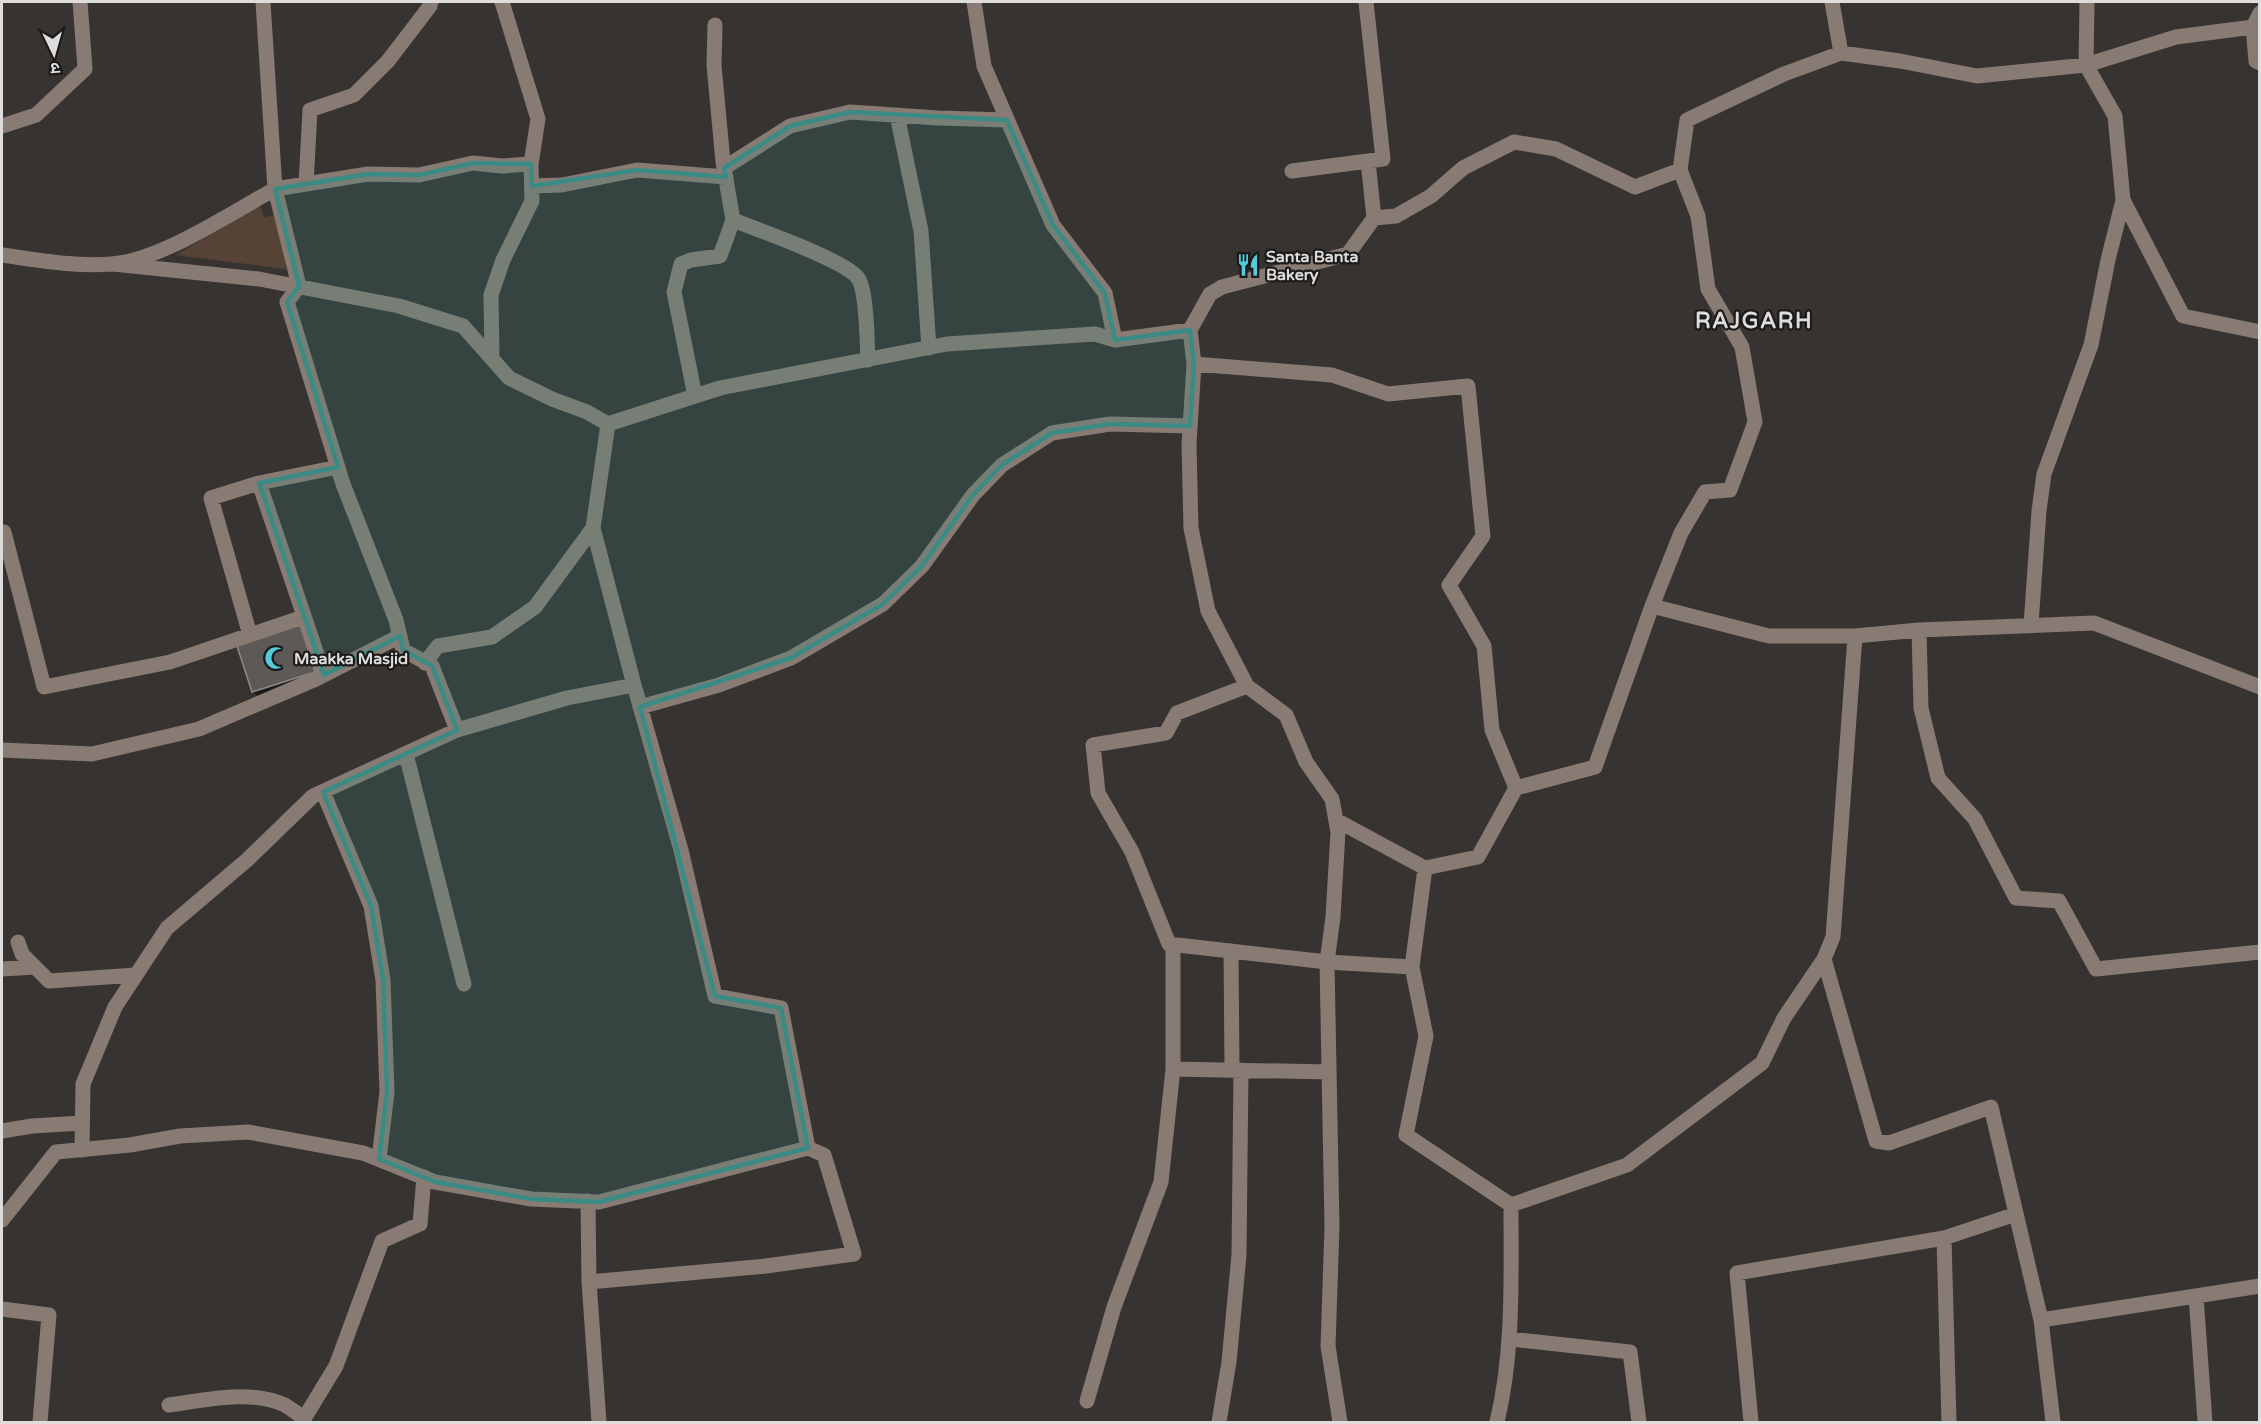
<svg xmlns="http://www.w3.org/2000/svg" width="2261" height="1424" viewBox="0 0 2261 1424" font-family="'Varela Round','Noto Sans Devanagari',sans-serif">
<rect width="100%" height="100%" fill="#363331"/>
<path fill="#564335" d="M260 206 264 217 277 215 286 269 176 255Z"/>
<path fill="#0007" d="M310 636 325 683 264 702 253 692Z"/>
<path fill="#5c5957" stroke="#8d8a88" stroke-width="1.5" d="M300 623 315 672 252 692 236 643Z"/>
<g fill="none" stroke-linecap="round" stroke-linejoin="round">
<path stroke="#877b73" stroke-width="15" d="M974 2 984 66 1053 225 1105 293 1115 340
M1366 2 1383 159 1368 161 1374 218
M1832 2 1841 53
M2087 2 2086 65 2115 116 2123 200 2183 316 2260 332
M2253 27 2256 61 2260 63
M897 115 921 231 929 348
M2 126 36 115 85 69 80 2
M531 164 502 166 473 163 419 175 368 174 275 189 299 286 287 302 343 484 396 620 403 650 432 666 457 730 567 698 634 685
M724 168 790 126 850 112 938 118 1007 120
M1292 171 1368 161
M306 184 310 110 354 95 388 61 430 6 431 2
M532 186 562 185 637 170 726 177
M733 220C758 230 845 260 858 278 867 291 867 343 868 360
M2 255C37 260 76 267 112 264 161 260 231 213 275 189L263 2
M113 264 259 279 399 306 463 326 509 378 552 399 587 412 608 424 593 528 634 685 681 850 715 996 781 1008 808 1148 824 1155 854 1254 766 1266 589 1282
M492 358 491 295 503 260 532 201 531 164 538 119 502 2
M1194 364 1332 375 1388 394 1468 386 1483 536 1449 585 1484 646 1492 730 1516 788 1478 857 1425 868 1412 967 1327 962 1169 944 1132 852 1098 793 1093 745 1166 733 1177 713 1247 686
M695 396 674 292 681 264 691 260 720 256 733 220 723 162 714 65 715 25
M608 424 720 388 947 344 1095 334 1115 340 1190 330
M259 483 324 675
M4 532 44 687 170 662 303 617
M1652 606 1681 533 1705 492 1730 490 1755 422 1742 347 1708 289 1698 216 1680 170
M2031 625 2039 511 2044 474 2091 345 2108 260 2123 200
M1919 630 1921 708 1938 778 1975 819 2016 898 2059 901 2096 969 2260 952
M250 635 211 498 259 483 338 467
M425 663 438 646 492 637 535 607 593 528
M640 707 719 685 791 658 883 604 922 566 973 495 1002 465 1052 433 1110 424 1190 426
M2 750 92 754 199 729 316 679 400 636
M406 754 464 984
M1516 788 1595 767 1652 606 1769 636H1855
M323 792 371 906 383 980 387 1092 379 1159
M1336 820 1425 868
M18 942 22 954 49 981 136 975
M1173 945V1069L1329 1072
M1231 951 1232 1070
M1824 959 1876 1141 1889 1143 1991 1107 2041 1320
M1412 967 1426 1036 1406 1135 1511 1205 1627 1165 1762 1063 1784 1018 1824 959 1833 937 1855 636 1919 630 2094 623 2260 687
M2 969 35 967
M2 1131 32 1126 82 1123
M82 1150 83 1084 115 1007 167 928 247 860 313 796 457 730
M588 1201 589 1282 599 1422
M2 1220 56 1152 130 1145 180 1136 248 1132 363 1153 435 1182 531 1199 599 1202 808 1148
M1944 1238 1949 1422
M2 1309 49 1315 40 1422
M1510 1339 1630 1352 1639 1422
M1087 1401 1114 1307 1161 1182 1173 1069
M169 1405C206 1400 250 1389 285 1405 291 1409 298 1414 304 1418
M302 1422 336 1366 382 1241 420 1224 424 1177
M1219 1422 1229 1362 1239 1255 1241 1070
M1340 1422 1328 1346 1332 1227 1327 962 1333 917 1338 832 1332 799 1306 762 1286 715 1247 686 1208 611 1191 528 1189 444 1194 364 1190 330 1210 294 1222 287 1348 254 1374 218 1396 216 1431 196 1463 168 1514 142 1556 149 1635 187 1680 170 1687 120 1784 74 1841 53 1900 61 1977 76 2086 65 2176 37 2253 27 2260 13
M1497 1422C1514 1351 1511 1277 1511 1205
M1751 1422 1737 1273 1944 1238 2016 1214
M2053 1422 2041 1320 2196 1296
M2205 1422 2196 1296 2260 1286"/>
</g>
<path fill="#398b84" fill-opacity="0.2" stroke="#398b84" stroke-width="4.5" stroke-linejoin="round" d="M850 112 1007 120 1053 225 1105 293 1115 340 1190 330 1194 364 1190 426 1110 424 1052 433 1002 465 973 495 922 566 883 604 791 658 640 707 715 996 781 1008 808 1148 599 1202 531 1199 435 1182 379 1159 387 1092 383 980 371 906 323 792 457 730 432 666 403 650 400 636 324 675 259 483 338 467 287 302 299 286 275 189 368 174 419 175 473 163 531 164 532 186 637 170 726 177 724 168 790 126Z"/>
<defs>
<g id="restaurant-bare" transform="scale(1.8)"><path d="M-5-6h1v4h1v-4h1v4h1v-4h1v5L-1.5 .5V6h-2V.5L-5-1ZM5-6V6H3V1.5H1.5Q1.5-4 5-6Z" fill="#53cbdb" stroke="#1c1b1a" stroke-width="2.5" paint-order="stroke"/></g>
<g id="mosque-bare" transform="scale(1.8)"><path d="M3.5-4.9A6 6 0 1 0 3.5 4.9A5 5 0 1 1 3.5-4.9Z" fill="#53cbdb" stroke="#1c1b1a" stroke-width="2.5" paint-order="stroke"/></g>
</defs>
<g fill-rule="evenodd">
<use href="#restaurant-bare" x="1248" y="265"/>
<use href="#mosque-bare" x="276" y="658"/>
</g>
<g text-anchor="middle" stroke-width="4.5" stroke-linejoin="round" paint-order="stroke">
<g font-size="16" font-weight="bold" fill="#dfdddc" stroke="#1c1b1a" text-anchor="start">
<text x="1266" y="262">Santa Banta<tspan x="1266" dy="18">Bakery</tspan></text>
<text x="294" y="664">Maakka Masjid</text>
</g>
<g font-size="22" font-weight="bold" letter-spacing="1.5" fill="#dfdddc" stroke="#1c1b1a">
<text x="1754" y="328">RAJGARH</text>
</g>
</g>
<rect width="2261" height="1424" fill="none" stroke="#dfdddc" stroke-width="6"/>
<g transform="translate(54 54) rotate(175)" stroke="#1c1b1a" stroke-width="4.5" paint-order="stroke">
<path d="M0-4.5L10 22L0 15L-10 22Z" fill="#dfdddc"/>
<text y="-9" font-size="16" font-weight="bold" text-anchor="middle" fill="#dfdddc">उ</text>
</g>
</svg>
